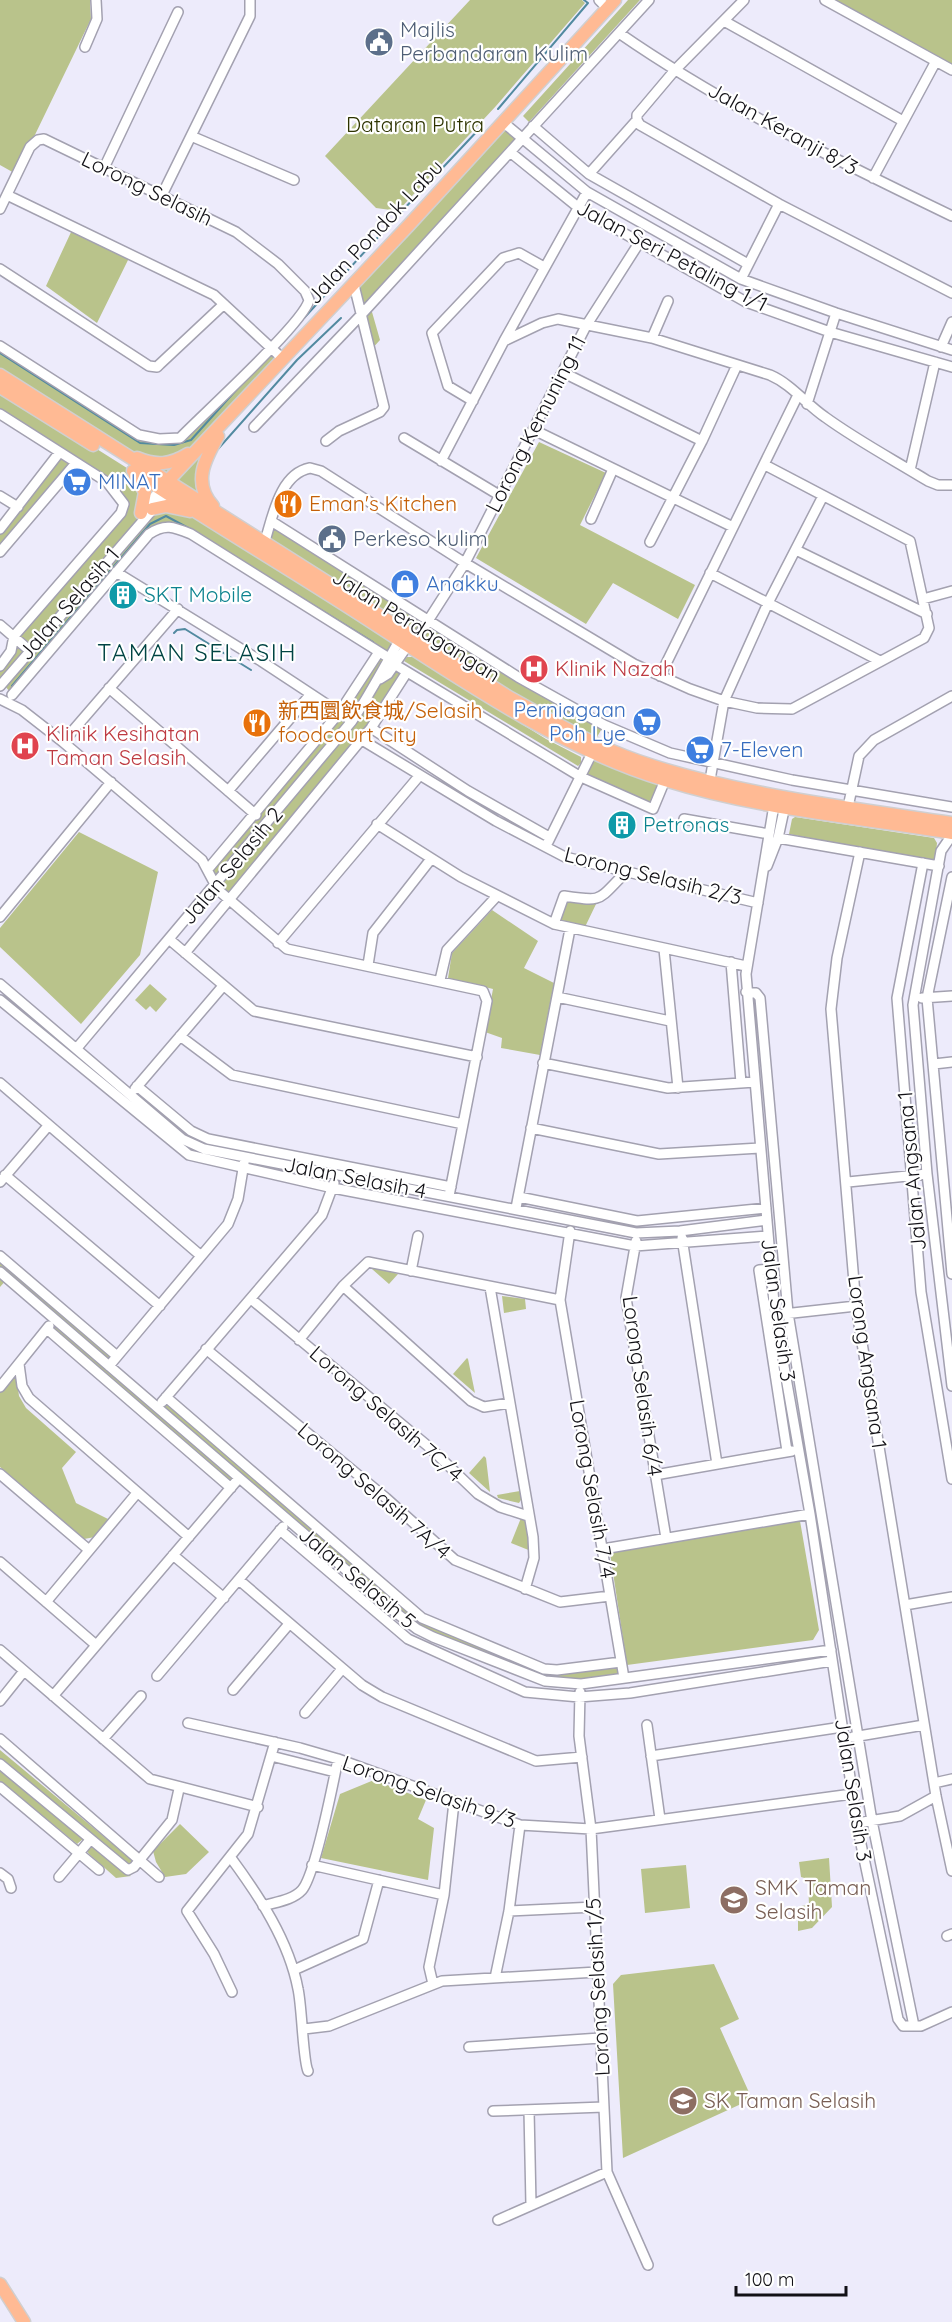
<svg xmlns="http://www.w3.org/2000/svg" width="952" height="2322" viewBox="0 0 952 2322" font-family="Quicksand,'Noto Sans SC',sans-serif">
<rect width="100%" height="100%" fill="#edebfb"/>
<path fill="#b9c38b" d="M0 0H90L91 19 16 174 0 165Z
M470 0H582L585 3 496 106 398 211 376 208 325 156Z
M628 0H640L529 122 523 116Z
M835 0H952V65Z
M504 123 521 140 370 305 380 340 370 351 354 285Z
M72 230 129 258 97 323 46 286Z
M0 346 139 435 180 438 271 347 283 359 167 481 0 375Z
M0 388 403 642 391 663 407 672 371 728 228 899 208 869 339 713 377 654 170 525 154 531 12 695 3 683 0 686V666L14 636 121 513 122 498 76 463 0 552V529L59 453 0 414Z
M218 436 207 456 206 498 174 485Z
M539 442 606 473 580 525 695 585 678 619 613 583 586 624 476 558Z
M271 521 604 725 594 742 563 728 265 541Z
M407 657H413L546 739 581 757V763L578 766 404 661Z
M592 753 665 780 653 809 581 777Z
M795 817 934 838 937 843 935 863 789 834 792 819Z
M79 832 158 872 140 955 81 1024 0 947V928Z
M568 897 597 902 585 927 558 919Z
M492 910 538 941 524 968 554 983 540 1055 501 1048 502 1038 485 1032 493 989 448 978 452 953Z
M150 984 167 999 156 1012 150 1006 146 1010 135 1000Z
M0 1256 117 1356 109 1366 157 1408 166 1397 422 1618 544 1669 621 1662 624 1678 560 1682 417 1629 239 1479 231 1488 47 1329 54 1320 7 1279 0 1287Z
M377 1268 398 1274 389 1284 372 1269Z
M502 1296 525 1299 526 1309 504 1313Z
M467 1358 468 1359 475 1393 453 1374Z
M16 1374 19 1396 26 1408 76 1452 62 1468 76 1503 108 1519 95 1537 84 1539 0 1467V1393Z
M484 1456 486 1458 490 1492 469 1473Z
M520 1491 522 1498 519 1503 498 1498 497 1495Z
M521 1518 525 1521 531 1551 511 1543Z
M800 1521 819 1630 813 1640 627 1665 610 1553Z
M0 1750 132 1860 131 1865 126 1864 0 1760Z
M0 1770 83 1839 77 1844 0 1781Z
M374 1780 426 1800 418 1819 434 1828 428 1880 321 1858 340 1794Z
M180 1824 209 1852 186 1874 165 1877 156 1862 153 1851Z
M91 1846 131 1876 116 1878 89 1854 87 1851Z
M829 1858 832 1907 812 1928 798 1931V1916L801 1913V1906L809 1905 808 1879 801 1877 799 1862Z
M686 1865 690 1908 645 1913 641 1869Z
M714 1964 739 2019 720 2028 752 2099 623 2158 613 1984 621 1975Z"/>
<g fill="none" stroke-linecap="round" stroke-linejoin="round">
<path stroke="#528aa0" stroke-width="2" d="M498 109 588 3 584 0
M402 211 481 127
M304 318 391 223
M0 353 140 443 174 445 191 440 246 379
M218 449 297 360 341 318
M227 552 373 642
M174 633 177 630 185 629 251 670
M12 686 150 524 166 516 192 530"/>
<g stroke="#a3a1b0" stroke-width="12">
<path id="minor" d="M599 0 608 9
M825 0 952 70
M724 21 903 121
M619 33C723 105 838 161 952 216
M85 47 97 19 96 0
M637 120 640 125 779 204 952 293
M504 123 587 192 741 279 836 313 952 350
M533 126 589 174 748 264
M191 136 294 180
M510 152 579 208 746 302 830 332 952 367
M104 168 178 12
M589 174 637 120V115L675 70 744 0
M873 178 936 61
M7 195 214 295 283 359
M161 197 250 16V0
M0 209 30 147 38 140 44 139 236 232 278 264 305 291 309 300C304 323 202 415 180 438L159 439 139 435 0 346
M0 269 149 366 157 367 160 364 224 304
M741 279 779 204
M652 338 668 301
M504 341 542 323 558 319 652 338 770 375C791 384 806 404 825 417 858 441 894 460 928 481L938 485H952
M941 347 952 322
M564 373 702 441
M473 401 448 386 432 333 503 258 519 253 544 267
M807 404 836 313
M0 414 107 482 124 504 121 513 14 636 11 651 0 666
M254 427 361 315 649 0
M534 430 733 527
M404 438 499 495
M326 441 339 431 380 412 384 407 354 285
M441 461 504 341 587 192
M910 470 935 362
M0 496 18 507
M141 513 161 489
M591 519 613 469
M271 521 518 677 604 725 670 753 792 780 952 807
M0 529 59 453
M265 541C273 515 280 474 310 468L321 471 465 563 634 664 690 689 724 701 757 708 792 709 924 638 929 628 910 541 765 465
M650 542 702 441 737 365
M796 550 927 614
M0 552 76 463
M116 572 261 661 352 721
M710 573 880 661
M923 599 952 591
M0 625 29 650
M417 638 465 563 586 326 639 243
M394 664 581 777 653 809 665 780
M660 676 798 395
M380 679 388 674 408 645
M0 686 167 493
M109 688 256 815
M12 695 149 534C165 523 174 527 191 534L389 658
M0 699 22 710 63 742 202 860 218 890 287 949 483 991 487 1001 449 1196
M371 728 468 791 549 837
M362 740 496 821 565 857 758 903
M63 742 178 609
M710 780 724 701 768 603 823 496
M228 791 310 695
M775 799 746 974 775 1315 810 1514 858 1830 898 2019 903 2026H921L952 2012
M848 807 859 756 874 740 952 696
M684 819 769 834
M377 824 461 877 554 924 746 966
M952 835 941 851 913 1005 927 1174 952 1386
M778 838 939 866
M548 842 592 753
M860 852 837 958 831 1009 856 1306 936 1796 952 1871
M923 863 897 998 921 1292 952 1479
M767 866 778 838 786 801
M208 869 339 713 379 652
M952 877 927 998 952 1274
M0 917 111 782
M554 924 564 896C604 902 597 901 626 872
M170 940 254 1011 477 1057
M278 943 420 775
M664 949 678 1088
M185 953 371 728 407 672
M731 962 741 1083
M368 965 373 933 431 859
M440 980 447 950 496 897
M0 984 182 1139 204 1149 636 1233 680 1231 767 1220
M746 992 756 993 760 998 788 1313 872 1821 914 2026
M557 997 670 1021
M922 998 952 996
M0 1000 189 1155 333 1188 635 1246 768 1236
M180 1036 232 1075 463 1124
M77 1048 352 721C370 694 384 667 400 639
M543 1063 668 1088 755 1082
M934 1064 952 1062
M0 1083 200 1255
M137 1086 191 1131 208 1139 451 1187
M135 1089 223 986
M531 1128 659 1154 760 1148
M5 1175 160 1306
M0 1182 48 1126
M848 1182 927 1174
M519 1197 637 1221 766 1208
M516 1208 570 929
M570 1231 560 1300 624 1678
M682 1238 717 1464
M636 1241 626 1298 666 1538
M0 1256 117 1356
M771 1269 759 1270 787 1451
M411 1271 418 1236
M0 1272 395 1612 417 1629 433 1637 545 1681 581 1684 831 1650
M343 1286 471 1401 484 1407 510 1403
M490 1287 533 1537 534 1558 525 1589
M251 1299 429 1447 478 1494 500 1507 528 1516
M784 1314 856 1306
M47 1329 231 1488
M299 1340 343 1286 368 1262 560 1300
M206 1349 386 1498 455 1560 560 1602 610 1596
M19 1364 22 1386 29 1398 189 1537
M109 1366 228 1224 238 1199 244 1163
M0 1387 49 1326
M166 1397 422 1618 544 1669 557 1670 621 1662
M162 1402 322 1215 334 1183
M0 1474 89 1550
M655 1475 792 1451
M280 1530 408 1639 525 1692 579 1697 630 1693 832 1661
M603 1549 810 1514
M173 1555 224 1598
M0 1562 96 1645
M239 1580 362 1685 382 1697 536 1761 582 1757
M46 1602 137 1493
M905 1605 952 1597
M0 1650 150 1779 258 1807
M157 1676 283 1527
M233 1690 289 1624
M580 1692 579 1736 591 1829 607 2172 648 2265
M53 1696 239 1478
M0 1701 24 1671
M305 1713 342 1669
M188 1723 300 1748 338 1759 520 1825 591 1829 852 1794
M647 1725 660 1819
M853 1737 924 1725
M0 1739 159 1877
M103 1739 141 1696
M271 1756 335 1772
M651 1756 842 1727
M0 1764 128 1870 134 1867 172 1820 179 1789
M934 1783 952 1779
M0 1787 99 1870
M857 1823 900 1816 936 1796
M231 1858C259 1896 289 1941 298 1989 302 2006 303 2062 308 2071
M312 1865 444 1895
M0 1873 8 1879 11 1888
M59 1877 90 1840
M263 1906C276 1902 293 1900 302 1890 315 1875 333 1784 338 1759
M509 1911 595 1907
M947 1936 952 1934
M294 1970 363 1939 379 1880
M495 1978 509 1911 520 1825
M433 1984 429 1967 444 1895 454 1802
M232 1992 214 1954 187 1911 248 1834 275 1742
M304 2029 329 2026 442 1981 597 1972
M469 2047 600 2038
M529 2110 531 2205
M493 2111 604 2107
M498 2220 607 2172"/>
</g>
<g stroke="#d0cfd0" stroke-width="15">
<path id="major" d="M0 375 507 696C550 720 592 745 638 761 733 794 852 808 952 823
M0 387 93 445
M137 458C156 466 170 465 188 454
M133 471C205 519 280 563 353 610 448 671 557 748 665 780 758 809 856 817 952 833
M135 476 145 492 141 513
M163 486 408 226 615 0
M213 506C192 483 205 459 218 436
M152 509 166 506 190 511
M0 2284 24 2322"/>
</g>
<use href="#minor" stroke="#fff" stroke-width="9"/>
<use href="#major" stroke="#ffba94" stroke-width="12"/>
</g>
<defs>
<g id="civic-disc" transform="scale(1.5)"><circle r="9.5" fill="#5c6f8a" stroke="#fff"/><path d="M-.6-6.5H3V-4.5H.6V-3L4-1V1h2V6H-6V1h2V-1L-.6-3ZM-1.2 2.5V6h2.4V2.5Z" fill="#fff"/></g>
<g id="supermarket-disc" transform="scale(1.5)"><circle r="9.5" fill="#3f7fe0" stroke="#fff"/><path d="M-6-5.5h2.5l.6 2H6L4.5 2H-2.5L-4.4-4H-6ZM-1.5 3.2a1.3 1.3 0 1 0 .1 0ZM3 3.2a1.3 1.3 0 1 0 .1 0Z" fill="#fff"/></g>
<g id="restaurant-disc" transform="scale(1.5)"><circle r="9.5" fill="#e8710a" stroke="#fff"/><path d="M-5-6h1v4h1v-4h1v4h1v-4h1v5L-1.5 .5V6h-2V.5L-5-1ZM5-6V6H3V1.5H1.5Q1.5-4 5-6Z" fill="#fff"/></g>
<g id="shop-disc" transform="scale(1.5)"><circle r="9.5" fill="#3f7fe0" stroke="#fff"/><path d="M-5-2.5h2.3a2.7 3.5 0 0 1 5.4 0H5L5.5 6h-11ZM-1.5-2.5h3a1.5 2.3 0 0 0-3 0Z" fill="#fff"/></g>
<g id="building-disc" transform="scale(1.5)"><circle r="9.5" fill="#0f9aa8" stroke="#fff"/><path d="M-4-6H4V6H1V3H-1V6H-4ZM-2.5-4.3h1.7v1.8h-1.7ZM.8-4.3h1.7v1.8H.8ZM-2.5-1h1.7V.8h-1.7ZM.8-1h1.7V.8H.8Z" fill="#fff"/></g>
<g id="hospital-disc" transform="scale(1.5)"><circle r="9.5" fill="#e0444e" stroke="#fff"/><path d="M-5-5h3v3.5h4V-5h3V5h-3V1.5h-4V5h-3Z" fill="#fff"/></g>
<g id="school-disc" transform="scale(1.5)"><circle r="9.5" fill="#8d6e63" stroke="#fff"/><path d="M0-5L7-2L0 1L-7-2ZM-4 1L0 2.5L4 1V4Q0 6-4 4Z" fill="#fff"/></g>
</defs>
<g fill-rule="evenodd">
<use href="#civic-disc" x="379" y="42"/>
<use href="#supermarket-disc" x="77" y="482"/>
<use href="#restaurant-disc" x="288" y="504"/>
<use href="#civic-disc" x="332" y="539"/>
<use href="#shop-disc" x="405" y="584"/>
<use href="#building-disc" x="123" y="595"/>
<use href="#hospital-disc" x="534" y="669"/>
<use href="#supermarket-disc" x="647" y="722"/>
<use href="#restaurant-disc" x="257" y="723"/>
<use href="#hospital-disc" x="25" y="746"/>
<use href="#supermarket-disc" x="700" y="750"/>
<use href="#building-disc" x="622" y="825"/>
<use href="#school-disc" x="734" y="1900"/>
<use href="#school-disc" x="683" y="2101"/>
</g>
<g text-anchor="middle" stroke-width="4.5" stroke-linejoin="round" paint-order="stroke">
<g font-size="21" fill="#4e5e75" stroke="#fff" text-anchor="start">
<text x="400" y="37">Majlis<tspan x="400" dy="24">Perbandaran Kulim</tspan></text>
<text x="353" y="546">Perkeso kulim</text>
</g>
<g font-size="21" fill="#2d3300" stroke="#fff">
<text x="415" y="132">Dataran Putra</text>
</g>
<g font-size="21" fill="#121116" stroke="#fff">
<text transform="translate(783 129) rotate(29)" y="7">Jalan Keranji 8/3</text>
<text transform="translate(147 189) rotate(26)" y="7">Lorong Selasih</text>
<text transform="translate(375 232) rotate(-47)" y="7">Jalan Pondok Labu</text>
<text transform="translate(672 256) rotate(28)" y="7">Jalan Seri Petaling 1/1</text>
<text transform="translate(536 424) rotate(-63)" y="7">Lorong Kemuning 11</text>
<text transform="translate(69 604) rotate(-49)" y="7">Jalan Selasih 1</text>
<text transform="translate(416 626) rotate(32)" y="7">Jalan Perdagangan</text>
<text transform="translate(232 866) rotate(-50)" y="7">Jalan Selasih 2</text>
<text transform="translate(653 876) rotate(14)" y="7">Lorong Selasih 2/3</text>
<text transform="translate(912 1171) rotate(-95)" y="7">Jalan Angsana 1</text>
<text transform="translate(355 1178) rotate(11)" y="7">Jalan Selasih 4</text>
<text transform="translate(778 1310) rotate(82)" y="7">Jalan Selasih 3</text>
<text transform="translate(867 1362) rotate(82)" y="7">Lorong Angsana 1</text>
<text transform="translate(642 1386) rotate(82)" y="7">Lorong Selasih 6/4</text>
<text transform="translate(386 1414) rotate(41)" y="7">Lorong Selasih 7C/4</text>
<text transform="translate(592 1489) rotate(80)" y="7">Lorong Selasih 7/4</text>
<text transform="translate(374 1491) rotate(41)" y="7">Lorong Selasih 7A/4</text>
<text transform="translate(357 1578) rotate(40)" y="7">Jalan Selasih 5</text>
<text transform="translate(853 1790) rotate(81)" y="7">Jalan Selasih 3</text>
<text transform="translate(429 1792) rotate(19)" y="7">Lorong Selasih 9/3</text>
<text transform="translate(598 1987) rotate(-93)" y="7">Lorong Selasih 1/5</text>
</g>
<g font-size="21" fill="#366cbe" stroke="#fff" text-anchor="start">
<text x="98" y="489">MINAT</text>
<text x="426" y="591">Anakku</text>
<text x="626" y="717" text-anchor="end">Perniagaan<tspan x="626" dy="24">Poh Lye</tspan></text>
<text x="721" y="757">7-Eleven</text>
</g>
<g font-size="21" fill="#c56008" stroke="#fff" text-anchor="start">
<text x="309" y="511">Eman's Kitchen</text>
<text x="278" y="718">新西圜飲食城/Selasih<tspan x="278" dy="24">foodcourt City</tspan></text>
</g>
<g font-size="21" fill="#0d838f" stroke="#fff" text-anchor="start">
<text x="144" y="602">SKT Mobile</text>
<text x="643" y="832">Petronas</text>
</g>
<g font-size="21" fill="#be3a42" stroke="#fff" text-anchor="start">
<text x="555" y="676">Klinik Nazah</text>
<text x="46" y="741">Klinik Kesihatan<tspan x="46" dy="24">Taman Selasih</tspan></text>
</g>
<g font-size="21" fill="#785e54" stroke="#fff" text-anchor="start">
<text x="755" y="1895">SMK Taman<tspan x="755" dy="24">Selasih</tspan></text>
<text x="704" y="2108">SK Taman Selasih</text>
</g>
<g font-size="24" letter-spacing="1.5" fill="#004443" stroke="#fff">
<text x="197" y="661">TAMAN SELASIH</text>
</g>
</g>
<path d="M736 2286v9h110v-9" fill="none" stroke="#121116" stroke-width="3"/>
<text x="745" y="2286" font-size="18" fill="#121116" stroke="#ffffff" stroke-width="4.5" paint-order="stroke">100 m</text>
</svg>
